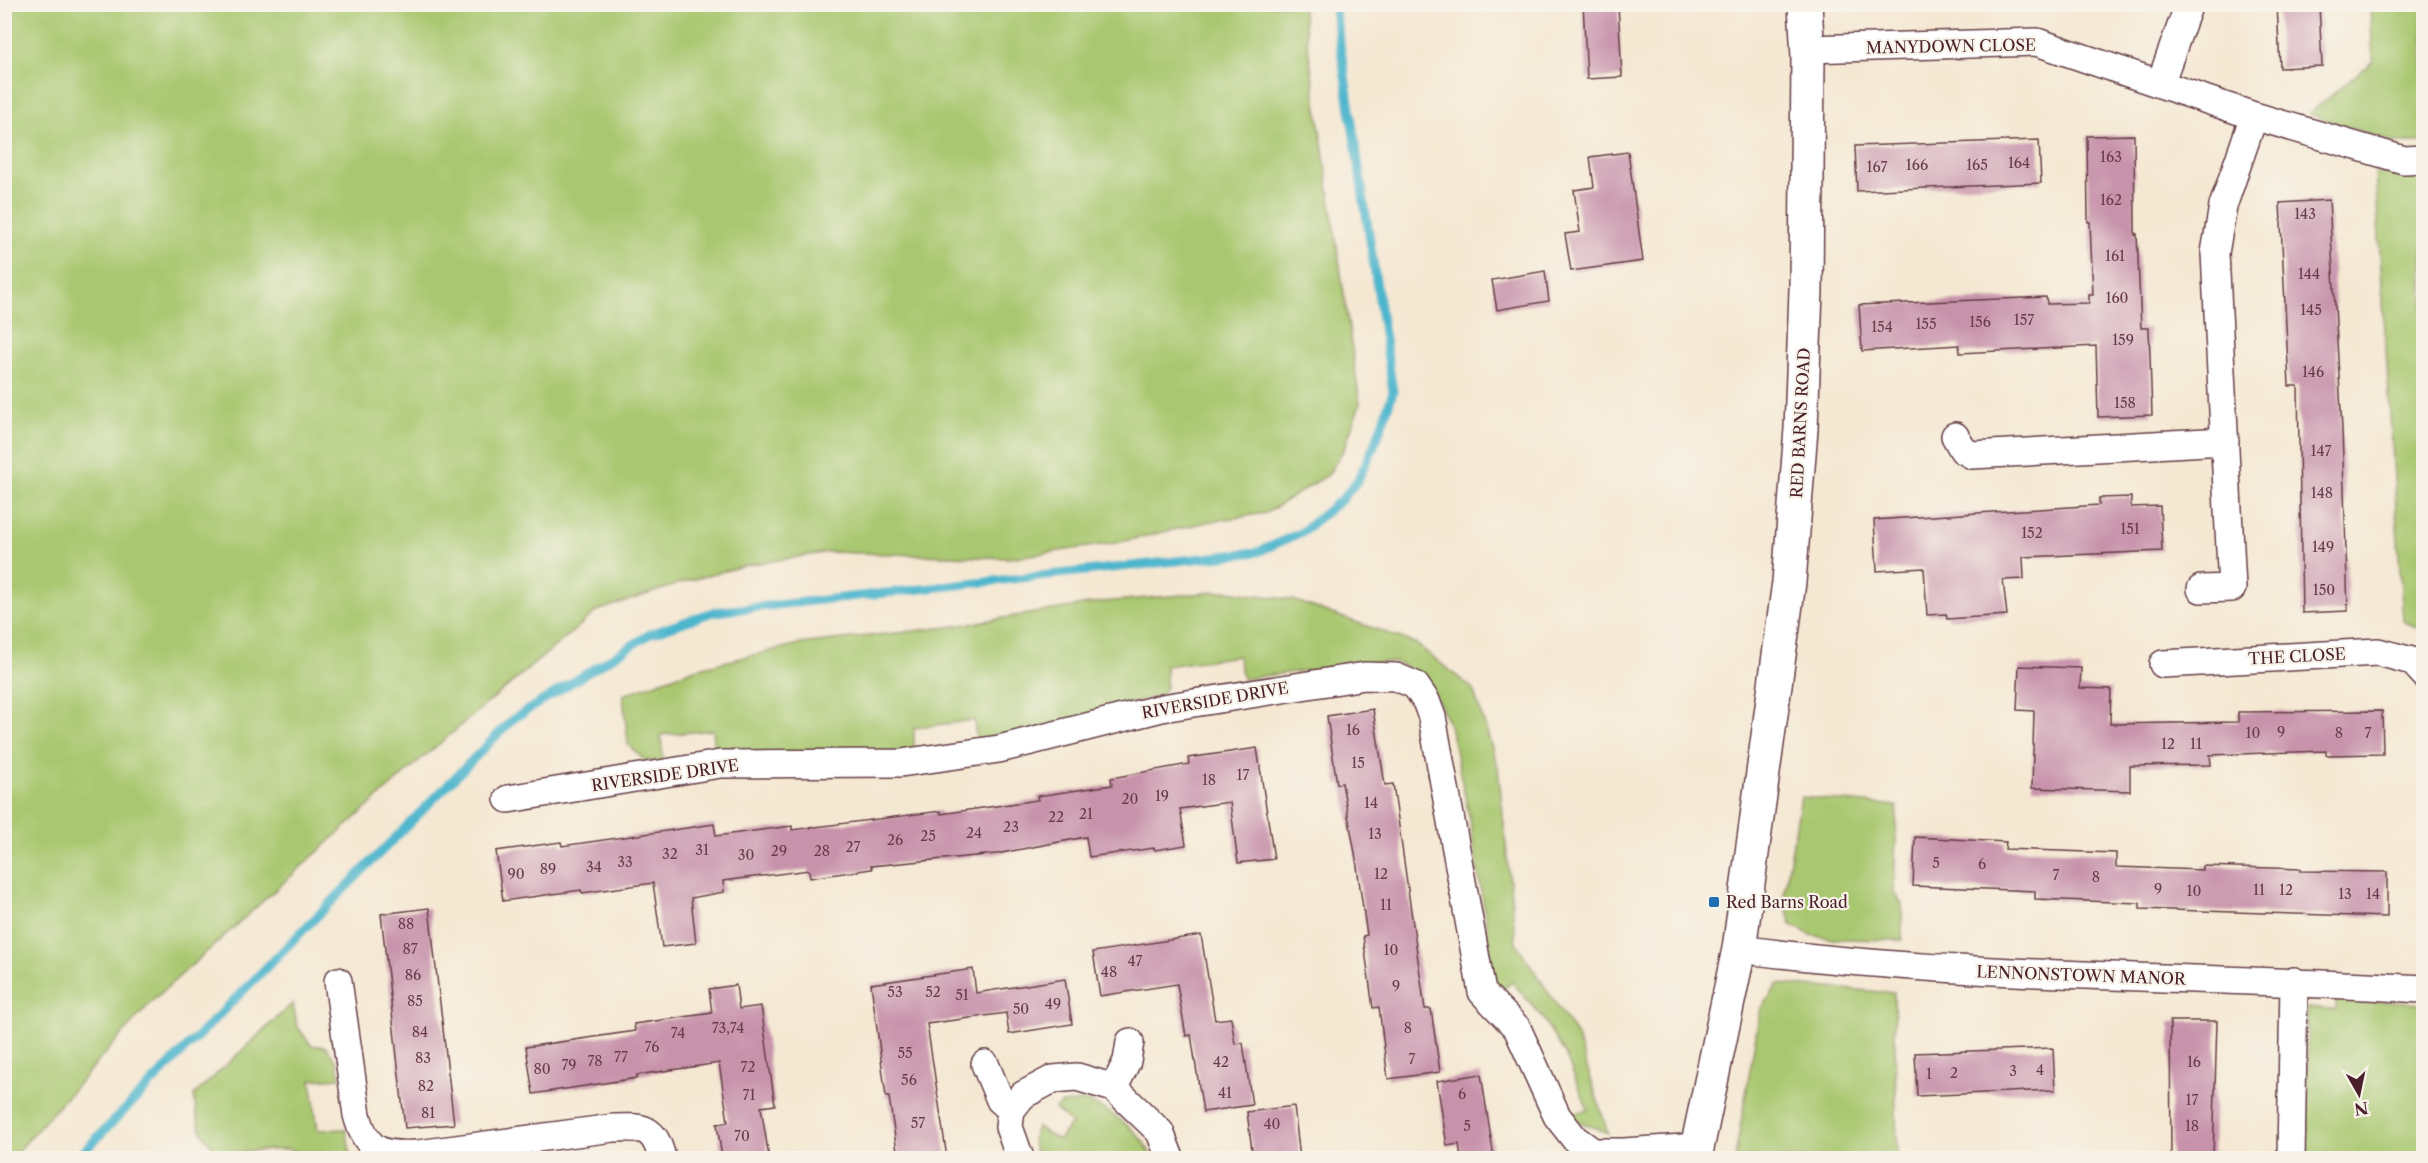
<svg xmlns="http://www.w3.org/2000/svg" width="2428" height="1163" viewBox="0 0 2428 1163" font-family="'Libre Caslon Text',serif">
<rect width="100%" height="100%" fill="#f7f3e8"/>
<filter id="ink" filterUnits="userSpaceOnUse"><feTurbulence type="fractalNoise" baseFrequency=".0167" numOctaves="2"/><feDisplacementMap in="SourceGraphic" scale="12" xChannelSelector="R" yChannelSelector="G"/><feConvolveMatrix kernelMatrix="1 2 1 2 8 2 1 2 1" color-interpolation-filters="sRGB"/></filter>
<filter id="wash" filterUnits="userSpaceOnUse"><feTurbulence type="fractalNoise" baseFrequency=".008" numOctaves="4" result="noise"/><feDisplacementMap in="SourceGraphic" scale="24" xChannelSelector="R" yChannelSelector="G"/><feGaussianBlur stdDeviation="1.35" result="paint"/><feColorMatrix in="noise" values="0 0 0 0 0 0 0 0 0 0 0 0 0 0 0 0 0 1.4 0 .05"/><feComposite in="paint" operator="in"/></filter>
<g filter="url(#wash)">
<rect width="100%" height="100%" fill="#f5e8d3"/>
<path fill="#a9c76f" stroke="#7a734d" stroke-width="1.5" d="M5 4 1302 5 1360 404 1344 449 1328 475 1266 513 1207 522 1116 543 1009 558 829 552 747 565 684 582 597 611 420 760 152 1001 12 1158H5Z
M2370 5H2423V142H2392L2309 114 2373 61Z
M2375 173 2423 175V630L2403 621Z
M1227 591 1293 600 1415 643 1473 689 1498 767 1516 943 1577 1036 1608 1133 1575 1120 1572 1113 1588 1110 1565 1054 1541 1015 1512 982 1500 992 1493 977 1486 922 1469 815 1450 726 1427 677 1395 662 1361 663 1243 679 1238 656 1166 666V688L1161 695 977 746 974 720 914 728V752L715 754 713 730 661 735 663 762 644 760 628 745 623 695 695 669 799 644 948 627 1102 602Z
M1801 797 1897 806 1894 890 1902 905V940L1833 939 1811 935 1790 924 1784 894Z
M1778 984 1894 993 1897 1158H1735L1760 1011Z
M2336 999 2423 1004V1158H2308L2307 1008 2336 1010Z
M293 1003 297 1026 311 1045 326 1047 337 1062 340 1078 311 1080 318 1130 346 1129 351 1158H319L287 1149 219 1153C199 1135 197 1122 194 1095Z
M1085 1101C1111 1110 1142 1132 1153 1158H1037L1032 1140 1037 1127 1059 1140 1071 1123 1055 1109 1062 1104Z"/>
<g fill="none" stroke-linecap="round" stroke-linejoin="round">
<path stroke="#4eb6cd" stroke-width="9" d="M77 1158 513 719 650 634 713 612 1258 552 1302 532 1342 499 1358 480 1377 439 1393 392 1334 4"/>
</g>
<g id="blocks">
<path fill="#c793ab" d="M1583 4H1618L1622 77 1587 79Z
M2277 4H2319L2322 66 2280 68Z
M2134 135 2135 235 2137 234 2141 328H2149L2152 415 2098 417 2096 346 1960 353 1959 345 1862 351 1859 305 2046 297 2047 304 2089 303V295H2093L2090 222H2088L2087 136Z
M2039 140 2041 183 1857 191 1855 146Z
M1628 152 1643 261 1571 271 1565 234 1580 232 1574 190 1594 187 1590 157Z
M2329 200 2342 429 2348 611 2302 613 2298 386H2289L2280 203Z
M1545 271 1549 301 1497 310 1492 280Z
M2131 497V507L2160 506 2162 551 2023 557 2024 579 2003 580 2007 615 1947 619 1946 614 1927 615 1924 568 1877 571 1874 520 2099 505V498Z
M2019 666 2081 668 2080 688 2111 689 2110 724 2238 722V712L2382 711 2383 754 2326 755V751L2210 755 2211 765 2130 766V791L2032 788 2034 711 2017 710Z
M1373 709 1385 785 1393 784 1425 1009H1431L1440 1072 1388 1079 1379 1007 1373 1008 1363 936 1367 935 1355 853 1342 783 1337 784 1327 716Z
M1257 748 1274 859 1238 863 1230 802 1180 809 1186 845 1155 850 1154 848 1089 857 1086 837 996 854 871 866 872 869 810 878 809 870 723 881 724 892 691 898 696 943 662 947 653 883 582 893 581 890 503 901 496 851 561 842 562 846 714 824 716 836 792 826V830L941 811V814L1038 800 1037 796 1112 785 1111 778 1189 764 1188 758Z
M1915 837 2006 842 2005 849 2116 853V867L2203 870V866L2300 869V871L2387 872V917L2140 909V903L2035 899V891L1913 886Z
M429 908 454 1124 405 1128 381 914Z
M1201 935 1215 1020 1231 1018 1235 1044 1243 1043 1252 1105 1203 1112 1191 1035 1186 1036 1177 984 1100 996 1093 952Z
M973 969 976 993 1065 979 1072 1024 1009 1034 1006 1013 927 1024 947 1158H898L889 1097H886L871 984Z
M736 985 739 1009 761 1006 775 1105 761 1107 769 1158H722L717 1124 728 1122 719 1063 637 1075V1078L533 1094 526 1047 635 1031 634 1024 712 1013 709 989Z
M2170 1021H2217L2213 1158H2171Z
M2053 1048 2055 1090 1917 1096 1915 1053Z
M1481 1074 1494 1158H1461L1459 1144 1447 1146 1437 1081Z
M1294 1106 1300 1158H1253L1247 1112Z"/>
</g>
</g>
<g filter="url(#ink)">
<use href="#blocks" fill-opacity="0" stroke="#643d44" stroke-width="1.5"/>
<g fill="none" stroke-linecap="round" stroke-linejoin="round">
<g stroke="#643d44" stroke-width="30">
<path id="street" d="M1808 49 2037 42 2254 116 2404 160 2424 159
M2160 84 2189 4
M1955 436 1963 450 1972 455 2225 441
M2201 589 2232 588 2215 253 2223 206 2254 116
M2163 664 2378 652 2412 661 2424 674
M508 799 720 764 901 763 999 749 1162 708 1365 676 1396 677 1415 685 1426 701 1432 717 1482 992 1517 1028 1557 1116 1575 1139 1593 1152H1624L1698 1147
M1739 949C1966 979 2195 975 2424 989
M338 981 357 1115C367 1153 382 1156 418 1154L613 1128C643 1127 654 1126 662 1158
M985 1064 1000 1100 1011 1110
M1114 1088 1127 1061 1130 1042
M1020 1158 1009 1127 1011 1110 1023 1095 1053 1079 1077 1077 1114 1088 1160 1132 1170 1158
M2291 1158 2294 981"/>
</g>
<g stroke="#643d44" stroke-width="36">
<path id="secondary" d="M1695 1158 1739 949 1789 582 1801 429 1806 290 1808 57 1805 4"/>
</g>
<use href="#street" stroke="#fff" stroke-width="27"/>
<use href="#secondary" stroke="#fff" stroke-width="33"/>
</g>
</g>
<rect fill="#1f6fb2" stroke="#f7f3e8" stroke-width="2" x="1708" y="896" width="12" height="12" rx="3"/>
<g text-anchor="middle" stroke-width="4.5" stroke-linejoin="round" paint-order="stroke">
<g font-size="14" fill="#693c4b">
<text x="2111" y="162">163</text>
<text x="2019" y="168">164</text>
<text x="1917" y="170">166</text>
<text x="1977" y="170">165</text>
<text x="1877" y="172">167</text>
<text x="2111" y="205">162</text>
<text x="2305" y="219">143</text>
<text x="2115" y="261">161</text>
<text x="2309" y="279">144</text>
<text x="2117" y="303">160</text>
<text x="2311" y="315">145</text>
<text x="2024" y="325">157</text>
<text x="1980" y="327">156</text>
<text x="1926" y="329">155</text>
<text x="1882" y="332">154</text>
<text x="2123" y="345">159</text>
<text x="2313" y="377">146</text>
<text x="2125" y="408">158</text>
<text x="2321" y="456">147</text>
<text x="2322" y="498">148</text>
<text x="2130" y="534">151</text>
<text x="2032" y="538">152</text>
<text x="2323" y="552">149</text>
<text x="2324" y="595">150</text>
<text x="1353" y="735">16</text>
<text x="2281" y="737">9</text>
<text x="2253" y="738">10</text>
<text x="2339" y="738">8</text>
<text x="2368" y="738">7</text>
<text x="2168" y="749">12</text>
<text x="2196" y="749">11</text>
<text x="1358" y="768">15</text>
<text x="1243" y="780">17</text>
<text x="1209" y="785">18</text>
<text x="1162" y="801">19</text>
<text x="1130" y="804">20</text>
<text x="1371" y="808">14</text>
<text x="1086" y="819">21</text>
<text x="1056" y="822">22</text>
<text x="1011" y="832">23</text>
<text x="974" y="838">24</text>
<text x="1375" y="839">13</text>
<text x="928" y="841">25</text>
<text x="895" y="845">26</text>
<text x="853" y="852">27</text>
<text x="702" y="855">31</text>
<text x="779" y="856">29</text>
<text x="822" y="856">28</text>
<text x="670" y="859">32</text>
<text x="746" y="860">30</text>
<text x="625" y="867">33</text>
<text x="1936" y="868">5</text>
<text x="1982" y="869">6</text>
<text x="594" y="872">34</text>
<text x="548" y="874">89</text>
<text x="516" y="879">90</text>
<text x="1381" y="879">12</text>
<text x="2056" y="880">7</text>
<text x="2096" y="882">8</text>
<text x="2158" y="894">9</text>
<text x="2259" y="895">11</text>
<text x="2286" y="895">12</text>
<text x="2194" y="896">10</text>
<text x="2345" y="899">13</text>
<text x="2373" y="899">14</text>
<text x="1386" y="910">11</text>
<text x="406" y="929">88</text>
<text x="410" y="954">87</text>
<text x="1391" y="955">10</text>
<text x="1135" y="966">47</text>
<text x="1109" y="977">48</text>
<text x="413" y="980">86</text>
<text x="1396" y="991">9</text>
<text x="895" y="997">53</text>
<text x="933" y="997">52</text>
<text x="962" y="1000">51</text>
<text x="415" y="1006">85</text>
<text x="1053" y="1009">49</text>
<text x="1021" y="1014">50</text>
<text x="728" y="1033">73,74</text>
<text x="1408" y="1033">8</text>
<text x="420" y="1037">84</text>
<text x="678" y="1038">74</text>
<text x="652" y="1052">76</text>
<text x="905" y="1058">55</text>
<text x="621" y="1062">77</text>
<text x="423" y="1063">83</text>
<text x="1412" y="1064">7</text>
<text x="595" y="1066">78</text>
<text x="1221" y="1067">42</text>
<text x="2194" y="1067">16</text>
<text x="569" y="1070">79</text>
<text x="748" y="1072">72</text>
<text x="542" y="1074">80</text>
<text x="2040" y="1075">4</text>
<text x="2013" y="1076">3</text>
<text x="1954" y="1078">2</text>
<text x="1929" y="1079">1</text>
<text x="909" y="1085">56</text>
<text x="426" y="1091">82</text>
<text x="1225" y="1098">41</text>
<text x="1462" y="1099">6</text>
<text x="749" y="1100">71</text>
<text x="2192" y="1105">17</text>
<text x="428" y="1118">81</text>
<text x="918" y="1128">57</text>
<text x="1272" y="1129">40</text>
<text x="1467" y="1131">5</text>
<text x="2192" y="1131">18</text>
<text x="742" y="1141">70</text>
</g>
<g font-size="16" fill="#4a1f2b" stroke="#f7f3e8">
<text transform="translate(1951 46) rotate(-1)" y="6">MANYDOWN CLOSE</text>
<text transform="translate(1800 423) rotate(-87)" y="6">RED BARNS ROAD</text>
<text transform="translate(2297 656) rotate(-3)" y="6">THE CLOSE</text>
<text transform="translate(1215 700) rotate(-10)" y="6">RIVERSIDE DRIVE</text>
<text transform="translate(665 775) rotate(-8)" y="6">RIVERSIDE DRIVE</text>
<text transform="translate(2081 975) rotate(2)" y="6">LENNONSTOWN MANOR</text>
</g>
<g font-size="16" fill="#4a1f2b" stroke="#f7f3e8" text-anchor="start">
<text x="1726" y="908">Red Barns Road</text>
</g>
</g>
<rect width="2428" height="1163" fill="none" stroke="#f7f3e8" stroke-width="24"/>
<g transform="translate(2359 1094) rotate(171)" stroke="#f7f3e8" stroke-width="4.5" paint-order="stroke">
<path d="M0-4.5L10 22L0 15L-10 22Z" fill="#4a1f2b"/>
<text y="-9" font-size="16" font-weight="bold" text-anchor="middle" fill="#4a1f2b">N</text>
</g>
</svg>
